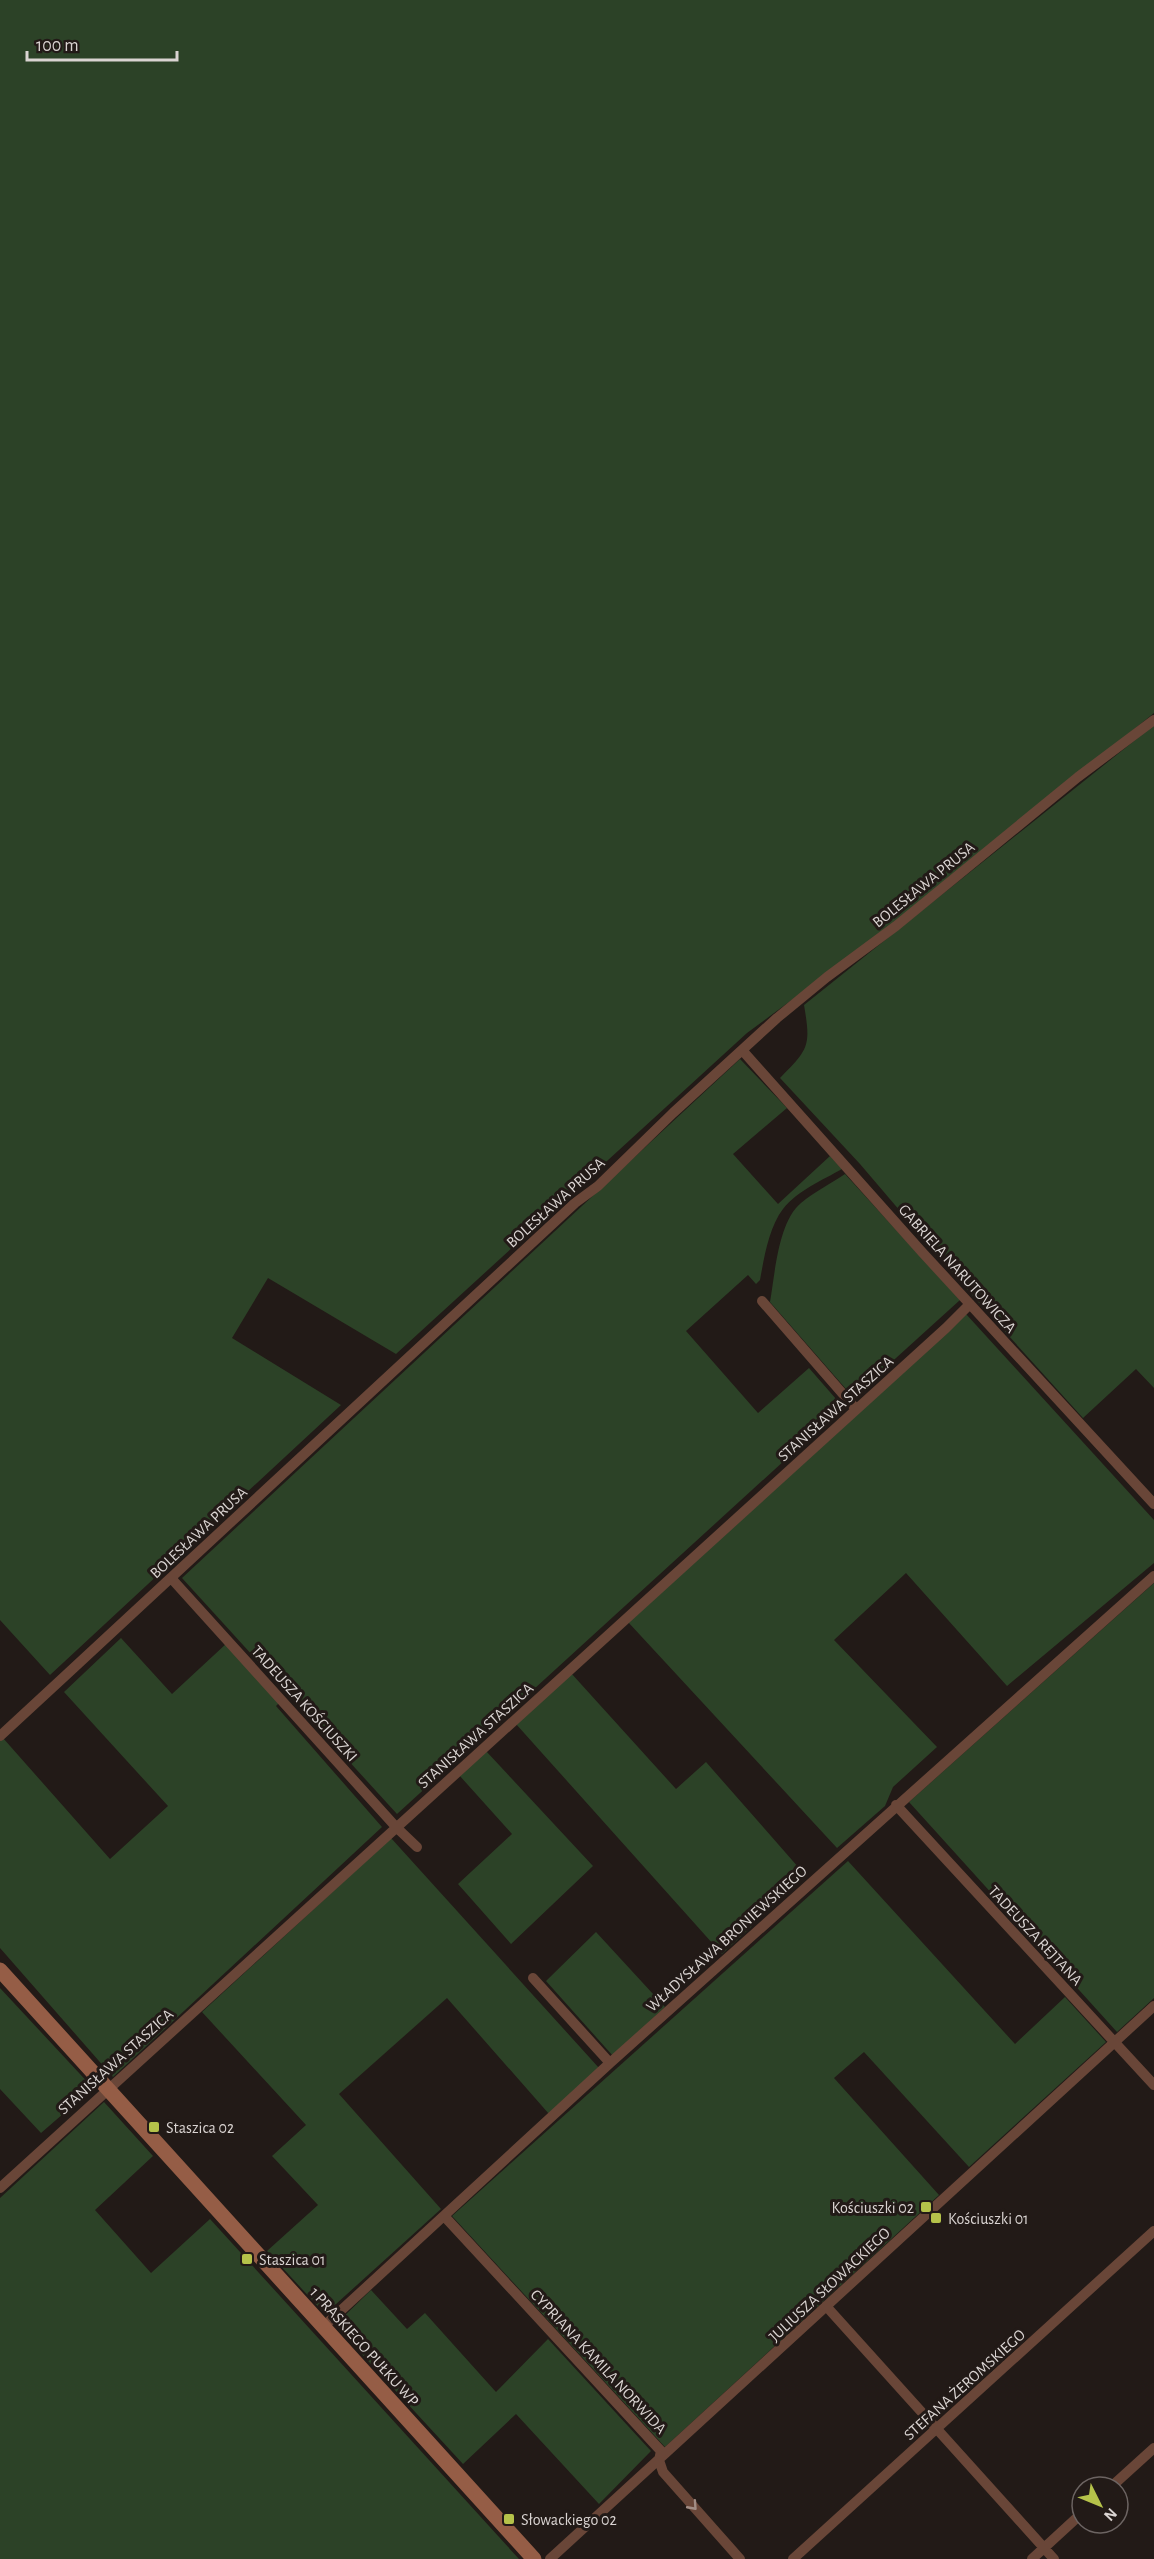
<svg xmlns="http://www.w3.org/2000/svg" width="1154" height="2559" viewBox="0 0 1154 2559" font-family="'Alegreya Sans',sans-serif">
<rect width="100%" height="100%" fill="#221a17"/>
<path fill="#2c4227" d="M0 0H1154V713L889 928 747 1033 396 1354 268 1278 232 1338 341 1405 50 1675 0 1620Z
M1154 725V1388L1136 1369 1083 1418 970 1293 860 1164 780 1078C809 1049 811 1046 804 1005Z
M740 1059 787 1108 733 1154 778 1204 830 1156 842 1169C823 1180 798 1190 783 1209 769 1227 764 1258 760 1280L756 1284 748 1275 686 1331 758 1413 809 1368 843 1407 397 1814 182 1578Z
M845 1174 960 1300 853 1397 770 1302C775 1274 778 1222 801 1203 814 1192 830 1184 845 1174Z
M966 1314 1154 1520V1563L1007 1686 906 1573 834 1640 937 1747 893 1787 885 1806 837 1848 628 1622Z
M1154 1583V1998L1117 2032 909 1802Z
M121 1638 172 1694 227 1643 280 1702 276 1706 382 1827 113 2077 0 1948V1741L3 1738 110 1859 168 1806 64 1692Z
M571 1673 676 1789 706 1762 806 1876 722 1954 516 1724Z
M486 1751 593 1866 511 1944 458 1884 512 1834 459 1775Z
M391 1838 599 2068 549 2114 447 1998 339 2094 441 2209 325 2314 267 2251 318 2205 272 2156 306 2125 202 2012Z
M848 1861 1015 2044 1065 1997 1106 2042 969 2167 864 2052 834 2078 939 2195 665 2447 452 2216Z
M596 1932 665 2007 613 2056 546 1981Z
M0 1988 93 2088 41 2133 0 2089Z
M104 2102 153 2156 95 2210 151 2273 210 2219 519 2559H0V2198Z
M371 2290 407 2329 425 2313 496 2392 548 2339 651 2451 599 2504 516 2414 463 2464 335 2325Z"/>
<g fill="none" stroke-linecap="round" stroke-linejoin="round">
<path stroke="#694638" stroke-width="10" d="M742 1050 922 1252 1154 1504
M762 1301 856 1409
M171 1578 396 1827 417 1847
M0 1736C192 1559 382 1380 575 1203L598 1186 673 1113 777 1018 827 977 896 926 1078 777 1154 720
M896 1805 1154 2085
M533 1978 610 2063
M0 2188 946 1328 970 1304
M445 2217 661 2451 659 2460 663 2472 740 2559
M826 2306 1054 2559
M323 2327 610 2063 1154 1576
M1111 2487 1154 2448
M550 2559 1154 2006
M793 2559 1154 2231
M1032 2559 1082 2513"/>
<path stroke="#955d46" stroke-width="15" d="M0 1970 534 2559"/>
</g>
<defs><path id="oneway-chevron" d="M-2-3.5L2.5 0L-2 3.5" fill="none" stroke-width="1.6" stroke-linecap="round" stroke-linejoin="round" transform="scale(1.5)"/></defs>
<use stroke="#a28d85" href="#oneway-chevron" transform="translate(693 2506) rotate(48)"/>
<g fill="#b5c24a" stroke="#221a17" stroke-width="2">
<rect x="148" y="2121" width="12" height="12" rx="3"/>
<rect x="920" y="2201" width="12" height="12" rx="3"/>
<rect x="930" y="2212" width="12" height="12" rx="3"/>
<rect x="241" y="2253" width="12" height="12" rx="3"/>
<rect x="503" y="2513" width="12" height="12" rx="3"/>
</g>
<g text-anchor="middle" stroke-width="6" stroke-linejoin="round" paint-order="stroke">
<g font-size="16" fill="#dad4d2" stroke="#221a17">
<text transform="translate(923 884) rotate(-39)" y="6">BOLESŁAWA PRUSA</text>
<text transform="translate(555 1202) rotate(-42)" y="6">BOLESŁAWA PRUSA</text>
<text transform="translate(958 1268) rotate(48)" y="6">GABRIELA NARUTOWICZA</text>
<text transform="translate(835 1408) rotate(-42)" y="6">STANISŁAWA STASZICA</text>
<text transform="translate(198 1532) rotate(-43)" y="6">BOLESŁAWA PRUSA</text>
<text transform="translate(305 1703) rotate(48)" y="6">TADEUSZA KOŚCIUSZKI</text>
<text transform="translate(475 1735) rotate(-42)" y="6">STANISŁAWA STASZICA</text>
<text transform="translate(1036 1935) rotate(47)" y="6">TADEUSZA REJTANA</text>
<text transform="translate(726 1938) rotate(-42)" y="6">WŁADYSŁAWA BRONIEWSKIEGO</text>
<text transform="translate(115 2061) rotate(-42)" y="6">STANISŁAWA STASZICA</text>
<text transform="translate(829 2284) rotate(-43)" y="6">JULIUSZA SŁOWACKIEGO</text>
<text transform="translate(365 2346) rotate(48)" y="6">1 PRASKIEGO PUŁKU WP</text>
<text transform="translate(599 2361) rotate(47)" y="6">CYPRIANA KAMILA NORWIDA</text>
<text transform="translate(964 2384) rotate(-42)" y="6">STEFANA ŻEROMSKIEGO</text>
</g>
<g font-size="16" fill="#dad4d2" stroke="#221a17" text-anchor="start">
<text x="166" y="2133">Staszica 02</text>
<text x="914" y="2213" text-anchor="end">Kościuszki 02</text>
<text x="948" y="2224">Kościuszki 01</text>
<text x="259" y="2265">Staszica 01</text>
<text x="521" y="2525">Słowackiego 02</text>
</g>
</g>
<g transform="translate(1100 2505) rotate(133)"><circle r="28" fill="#221a17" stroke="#6c6462" stroke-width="1.5"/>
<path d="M0-4.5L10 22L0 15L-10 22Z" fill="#b5c24a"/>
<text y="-9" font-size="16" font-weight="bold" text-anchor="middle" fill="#dad4d2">N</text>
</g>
<path d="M27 51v9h150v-9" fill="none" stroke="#dad4d2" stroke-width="3"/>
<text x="36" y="51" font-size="18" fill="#dad4d2" stroke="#221a17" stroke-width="4.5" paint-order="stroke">100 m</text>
</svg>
